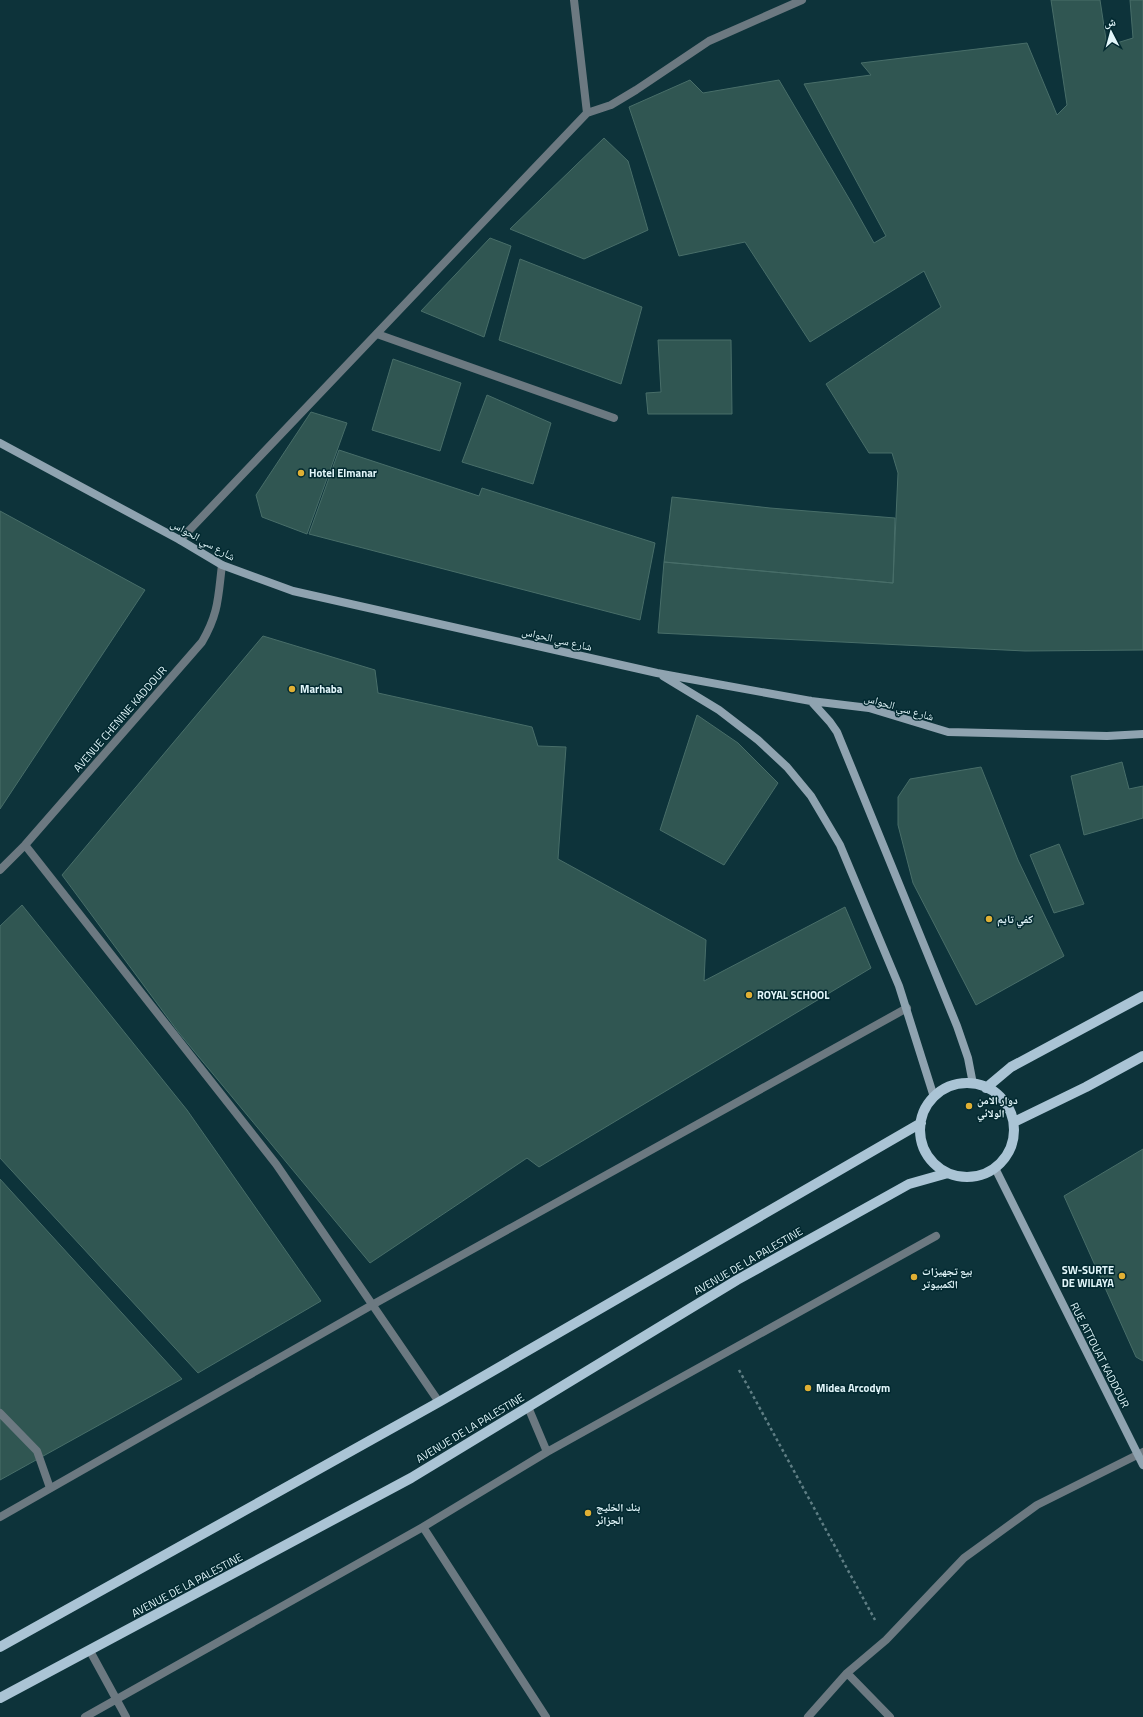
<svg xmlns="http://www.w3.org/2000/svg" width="1143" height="1717" viewBox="0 0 1143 1717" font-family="'Titillium Web','Noto Naskh Arabic',sans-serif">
<rect width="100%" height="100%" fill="#0d333a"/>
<path fill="#305652" stroke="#486e69" d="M1051 0H1100L1107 46 1133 38 1130 0H1143V650L1025 651 658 633 664 562 893 583 898 473 892 453H869L826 384 941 307 924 271 810 342 745 242 679 256 629 107 690 80 703 93 779 80 851 202 874 243 886 236 804 84 871 75 861 63 1027 43 1057 115 1067 105Z
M604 138 628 161 648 230 584 259 510 229Z
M490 238 511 246 484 337 421 311Z
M520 259 642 307 621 384 499 340Z
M658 340H731L732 414H648L646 393 661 392Z
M393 359 461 383 440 451 372 430Z
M487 395 551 423 533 484 462 462Z
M311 412 347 423 307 534 262 517 256 495Z
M339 450 479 496 482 488 655 543 640 620 309 534Z
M672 497 770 508 895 518 893 583 664 562Z
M0 511 145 590 0 809Z
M263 636 375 670 378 693 532 727 538 746 566 747 558 859 706 940 704 981 845 907 871 968 539 1167 527 1158 370 1263 179 1033 62 875Z
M697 715 738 743 778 783 724 865 660 830Z
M1122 762 1129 789 1143 786V818L1084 835 1071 776Z
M981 767 1018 860 1064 956 976 1005 913 883 898 825V797L910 779Z
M1059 844 1084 904 1054 913 1030 855Z
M22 905 187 1110 321 1301 198 1373 0 1158V926Z
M1143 1149V1361L1136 1357 1064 1196Z
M0 1179 182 1379 0 1480Z"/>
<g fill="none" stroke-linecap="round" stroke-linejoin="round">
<path stroke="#5f7e84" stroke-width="2.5" stroke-dasharray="3 3" stroke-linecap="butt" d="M739 1370 875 1620"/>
<path stroke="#6c7981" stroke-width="8" d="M377 334 614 418
M0 1517 372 1305 907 1008"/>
<path stroke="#6c7981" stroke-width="8" d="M587 113 611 105 636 90 709 41 802 0
M180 540 587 113 574 0
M25 845 276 1164 439 1402
M0 870 25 845 202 642C219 613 218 597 222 565
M528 1407 547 1452
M0 1413 37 1451 50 1488
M90 1651 126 1717
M847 1673 890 1717
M85 1717 423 1527
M546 1717 423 1527 547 1452 936 1236
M808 1717 847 1673 886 1640 964 1558 1037 1505 1143 1452"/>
<path stroke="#8fa3b0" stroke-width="8" d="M0 443 180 540 222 565 293 591 657 673 811 701 869 708 948 732 1107 736 1143 734
M663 676 719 710 758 740 787 767 811 796 840 845 899 986 934 1097
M811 701 830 722 837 732 957 1026 968 1058 973 1084
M995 1168 1143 1465"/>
<path stroke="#aac4d5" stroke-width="10" d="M920 1130a47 47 0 1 1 94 0a47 47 0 1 1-94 0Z
M986 1088 1011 1067 1143 996
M1014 1122 1086 1087 1143 1056
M0 1647 439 1402 921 1123
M0 1698 411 1478 737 1280 909 1184 948 1173"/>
</g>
<g fill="#e0b034" stroke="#022930" stroke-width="1.5">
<circle cx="301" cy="473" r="4"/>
<circle cx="292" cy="689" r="4"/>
<circle cx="989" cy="919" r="4"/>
<circle cx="749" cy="995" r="4"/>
<circle cx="969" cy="1106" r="4"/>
<circle cx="1122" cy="1276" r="4"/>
<circle cx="914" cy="1277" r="4"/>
<circle cx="808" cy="1388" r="4"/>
<circle cx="588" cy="1513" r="4"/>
</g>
<g text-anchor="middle" stroke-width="3" stroke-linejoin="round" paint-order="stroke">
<g font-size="11" font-weight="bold" fill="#e2f6fa" stroke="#022930" text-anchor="start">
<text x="309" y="477">Hotel Elmanar</text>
<text x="300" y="693">Marhaba</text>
<text x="997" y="923">كفي تايم</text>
<text x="757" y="999">ROYAL SCHOOL</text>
<text x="977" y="1104">دوار الامن<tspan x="977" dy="13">الولائي</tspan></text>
<text x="1114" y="1274" text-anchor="end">SW-SURTE<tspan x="1114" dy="13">DE WILAYA</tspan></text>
<text x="922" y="1275">بيع تجهيزات<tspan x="922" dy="13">الكمبيوتر</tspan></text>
<text x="816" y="1392">Midea Arcodym</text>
<text x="596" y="1511">بنك الخليج<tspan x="596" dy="13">الجزائر</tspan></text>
</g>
<g font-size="11" fill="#e2f6fa" stroke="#022930">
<text transform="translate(203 540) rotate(29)" y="4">شارع سي الحواس</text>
<text transform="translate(557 639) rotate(13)" y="4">شارع سي الحواس</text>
<text transform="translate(899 707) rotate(16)" y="4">شارع سي الحواس</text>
<text transform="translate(120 719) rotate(-49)" y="4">AVENUE CHENINE KADDOUR</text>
<text transform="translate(748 1261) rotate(-30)" y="4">AVENUE DE LA PALESTINE</text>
<text transform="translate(1100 1355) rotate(63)" y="4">RUE ATTOUAT KADDOUR</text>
<text transform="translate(470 1428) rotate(-31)" y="4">AVENUE DE LA PALESTINE</text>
<text transform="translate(187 1585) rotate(-28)" y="4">AVENUE DE LA PALESTINE</text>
</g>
</g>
<g transform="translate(1111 32) rotate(354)" stroke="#022930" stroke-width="3" paint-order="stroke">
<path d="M0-3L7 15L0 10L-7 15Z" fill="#e2f6fa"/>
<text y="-6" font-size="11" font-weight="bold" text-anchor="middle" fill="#e2f6fa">ش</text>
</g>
</svg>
